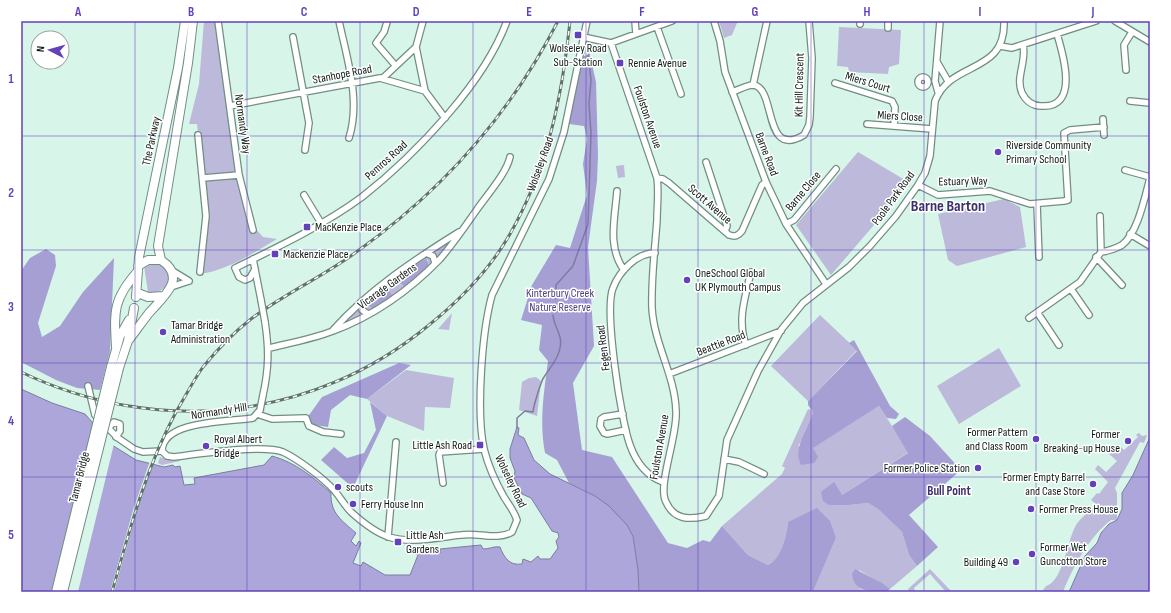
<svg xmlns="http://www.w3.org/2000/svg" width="1171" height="613" viewBox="0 0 1171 613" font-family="'Sofia Sans Condensed',sans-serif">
<rect width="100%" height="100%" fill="#d7f6e9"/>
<path fill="#bcb9da" d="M204 21H218L239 175 254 227 263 237 277 239C253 253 227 271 199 274L206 206 197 124H189L199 84Z
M719 21H742L737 23 732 35 724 38Z
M839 27 901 30 899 64 889 67 888 74 849 72 848 67 837 66Z
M858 152 910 183 831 275 796 225Z
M624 165 625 177 618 178 616 166Z
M1004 199 1020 207 1026 247 957 266 948 260 938 214Z
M462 230 428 270V260L417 264 414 261Z
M158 263C161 265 164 267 166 269 177 282 161 295 148 292L144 266 148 264Z
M390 279 407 288 394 298 385 283Z
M371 294 369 306 373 309 332 331Z
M452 313 449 330 438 329Z
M820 315 857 350 808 401 771 366Z
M999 348 1021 386 959 424 937 386Z
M406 370 454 378 450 408 425 407 424 431 387 416 367 399Z
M536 377 541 381 537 416 519 410 522 382 529 378Z
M879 406 909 452 842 495 821 492 849 505 868 503 878 509 902 532 909 555 917 566 890 589 859 570V588L866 592H813L836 538 788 522C787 535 781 559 768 565L748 555 722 526 782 474 785 468 782 466 808 409 813 411C810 424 806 435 798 446L812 448Z
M1139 433 1142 436 1147 435 1144 443 1140 442 1115 488 1117 493V520H1111C1089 537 1073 567 1063 592H1044L1043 590 1046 586C1063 581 1067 542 1075 527 1080 517 1090 512 1096 504L1091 500 1097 493 1099 494 1108 482 1095 469 1098 465 1106 472 1117 461 1109 454 1118 444 1124 450 1138 437 1136 435Z
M160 457 166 459 179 457 180 461 162 465 158 463Z
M930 569 952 592H946L930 574 914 588 915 592H910L908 589Z"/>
<path fill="#a69fd4" d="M589 51 596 82 598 155 597 181 588 247 594 346 573 383 582 450 612 457 668 543 687 548 703 540 710 542 722 526 748 555 768 565C781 559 787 535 788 522L817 508 830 521 836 538 813 592H639L638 570 633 536 627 525 595 496 569 483 557 460 545 453C539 422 544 392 548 361L539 350 542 325 521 320 532 285 556 245 570 248 587 195 583 164 587 139 584 126 569 124 581 57 588 55Z
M46 249 55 255 56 266 38 323 42 337 60 326 83 292 114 258 110 351 100 390 77 388 56 380 21 362V271L30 258Z
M426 259 428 262V270L407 288 399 283 392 282 390 279 414 261 417 264Z
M385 283 394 298 373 309 369 306 371 294Z
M854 340 890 406 899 414 896 419 887 418 879 406 813 448 818 457 814 463 801 465C792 447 808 432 813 412L808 405V401L857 351 849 343Z
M399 363 411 365 367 399 350 395 331 410 328 427 314 425 307 418 322 397Z
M370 402 387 416 353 488 321 460 334 447 347 458 364 453 376 430Z
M905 417 930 436 961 470 909 515 938 547 917 566 909 555 902 532 878 509 868 503 849 505H829L823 501 821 492 834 482 842 495 908 453 892 426Z
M855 569 882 583 890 589 887 592C872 592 854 593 852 574Z"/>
<path fill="#aca6db" stroke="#7d7ca0" d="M21 389 52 403 85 414 112 445 136 460 164 467 173 465 175 467 180 466 184 485 195 484 194 478 264 465 272 456C295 462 314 478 331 493 330 513 342 521 356 533L351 541 356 546 359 541 361 543 353 563 361 566 363 562 385 575H410L418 555 411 552V550L440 553V549L481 545 483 549C490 549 493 546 500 547 504 557 509 566 522 564L523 559 531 562 538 556 540 559H550L558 548 556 541 559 537 558 533 552 531 531 498 522 494 514 478 515 471 510 458V449L517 427 519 428 518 435 524 438 534 460 550 474 595 496 609 506 627 525 633 536 638 570 639 592H21Z
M1150 437V592H1069L1085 556 1097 543 1101 533 1109 524 1117 520 1122 509V493L1133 475Z"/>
<path fill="#d7f6e9" d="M102 431 114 444 78 592H56Z
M150 461 154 462 141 496 114 592H110L134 507Z"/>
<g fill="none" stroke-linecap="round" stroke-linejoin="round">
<path stroke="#7d7ca0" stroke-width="1.5" d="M556 299V285L573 266 588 224 591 133 589 104 591 80 588 55
M517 428V418L525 411 533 412C533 408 541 381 544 377 549 369 559 358 560 348 563 334 554 328 553 315"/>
<g stroke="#728e83" stroke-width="8">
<path id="minor" d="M218 21 239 175 253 230
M339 21C347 59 361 100 349 138
M423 21 416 47 425 91 445 118
M635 21 636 34
M714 21 720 41 725 72 766 182 786 224 826 284
M1115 21 1150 42
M387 22 384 32 376 43 395 65
M860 24V21
M657 27 681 94
M888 28V21
M293 37 309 123 305 150
M583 37 611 43 672 21
M611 43 657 178C659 192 657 206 657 220 655 249 651 279 652 308 654 344 675 375 676 411 678 435 657 486 666 502 674 520 689 520 706 516L719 496 727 440 758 371 781 330 803 303 849 267 870 246 896 216 918 185 925 173 930 156 935 101C951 60 1006 75 1004 21
M1023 45C1027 61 1015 78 1022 93 1026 101 1033 106 1041 106 1080 109 1063 54 1057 34
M1000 46 1012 48 1096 21
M937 62 948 81
M1126 70 1124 45 1132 32
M918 82a5 5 0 1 1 10 0a5 5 0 1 1-10 0Z
M383 78 416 47
M835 83 892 101 895 107 894 126
M753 85 767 21
M732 92C738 90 747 85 753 85 777 87 762 160 804 135L809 125 810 117 812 58 809 21
M938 92 935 81 940 21
M1130 101 1150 103
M230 106 380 78 425 91
M1103 119 1104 135
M867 124 932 129
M198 135 206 216 200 272
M706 162 727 226 725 231
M1125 170 1150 177
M203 178 239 175
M657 178 663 179 669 183 729 235C735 237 738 236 742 231L762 185 766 182
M918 185 938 195 990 191 1030 204 1064 201 1068 200 1064 133 1070 130 1104 127
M617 191C615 218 607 247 624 270
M304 195 321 223
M1037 204 1039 257
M1100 216 1101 252
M786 224 794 220 836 169
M1130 234 1150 246
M426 253 433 256 435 263
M655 253C636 253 619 272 613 288 604 310 621 421 630 445 636 462 647 476 663 482
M1096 257 1122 285
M253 259 261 300
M255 269 250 278 245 280 239 277 235 268C278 247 324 225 362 197 394 172 423 143 449 113 473 85 494 56 507 21
M171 270 189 281
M171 287 189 281
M1071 289 1089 315
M361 302 362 310 368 314
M1037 312 1059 345
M1029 318 1080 282 1101 252C1108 251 1115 249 1122 245 1138 233 1145 196 1150 178
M333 330C369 290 414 260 459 232
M746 345C737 321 745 297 751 272
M269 348C290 343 312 339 333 331 373 316 410 290 440 259 454 243 466 225 478 208 488 194 507 172 510 157
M669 374 781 331
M88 386 95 415 118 438 134 449 143 452 162 451 167 456 174 457C198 454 263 444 283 452 298 459 323 478 334 490 340 497 345 506 351 512 361 521 376 533 389 537 412 544 438 537 461 535 478 532 497 541 512 532L517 520C514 511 509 505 504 497 496 483 488 465 484 449 476 412 482 331 492 295L549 179 564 132 587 21
M263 395C269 368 269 349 265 322
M257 414 272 419 306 418 309 426 323 432 341 434
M623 414 604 417 601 419 600 426 604 433 607 434 626 430
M108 428 114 422 120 424V431L116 437
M162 451C162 420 230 422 253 418L260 410
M724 459 739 462 764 474
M443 483 439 455 440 452 484 449
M388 537 396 442"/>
</g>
<g stroke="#728e83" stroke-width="10">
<path id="highway" d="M161 260 158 246 188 63 193 21
M138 293 148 297 164 296
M136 297 139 257 178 68 185 21
M128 341C135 332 142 322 149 313 163 297 188 278 161 260H148L138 266
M116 347C114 311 113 299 138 271
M111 367 120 336 129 320
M119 368 128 341 134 308"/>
</g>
<use href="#minor" stroke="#fff" stroke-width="5.5"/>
<use href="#highway" stroke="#fff" stroke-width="8"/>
<g stroke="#60736b" stroke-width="3">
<path id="rail" d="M21 372C157 437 313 421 429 325 460 300 490 269 510 234 548 167 562 97 570 21
M112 592C130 529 145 470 176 412 185 397 193 381 203 367 217 350 233 333 251 319 284 294 322 277 355 253 441 192 510 115 558 21"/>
</g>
<use href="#rail" stroke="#fff" stroke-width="1.5" stroke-dasharray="4.5" stroke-linecap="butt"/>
<g stroke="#728e83" stroke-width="8" stroke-linecap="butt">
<path id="minor-bridge" d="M261 300 265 322
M260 410 263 395"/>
</g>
<g stroke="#728e83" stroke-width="10" stroke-linecap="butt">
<path id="highway-bridge" d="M56 592 111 367
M63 592 119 368"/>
</g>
<use href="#minor-bridge" stroke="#fff" stroke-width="5.5"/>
<use href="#highway-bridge" stroke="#fff" stroke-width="8"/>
</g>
<path fill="none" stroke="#6242bb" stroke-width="1" stroke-opacity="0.55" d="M135 21V592M247 21V592M360 21V592M473 21V592M586 21V592M698 21V592M811 21V592M924 21V592M1036 21V592M21 136H1150M21 250H1150M21 363H1150M21 477H1150"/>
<g fill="#6242bb" stroke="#fff" stroke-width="1.5">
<rect x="574" y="31" width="8" height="8" rx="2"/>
<rect x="616" y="59" width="8" height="8" rx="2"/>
<circle cx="998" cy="152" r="4"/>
<rect x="303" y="223" width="8" height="8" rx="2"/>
<rect x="271" y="250" width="8" height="8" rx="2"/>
<circle cx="687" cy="280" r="4"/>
<circle cx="163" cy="332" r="4"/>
<circle cx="1036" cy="439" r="4"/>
<circle cx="1128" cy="441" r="4"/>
<rect x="476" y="441" width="8" height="8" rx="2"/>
<circle cx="206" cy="446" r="4"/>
<circle cx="978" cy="468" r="4"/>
<circle cx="1093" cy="484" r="4"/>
<circle cx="338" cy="487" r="4"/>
<circle cx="353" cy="504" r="4"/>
<circle cx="1031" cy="509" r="4"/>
<rect x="394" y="538" width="8" height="8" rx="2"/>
<circle cx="1032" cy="554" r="4"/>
<circle cx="1016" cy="562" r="4"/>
</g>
<g text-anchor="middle" stroke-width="3" stroke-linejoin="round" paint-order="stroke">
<g font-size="12" fill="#0e1915" stroke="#fff" text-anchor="start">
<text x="578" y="52" text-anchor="middle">Wolseley Road<tspan x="578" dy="14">Sub-Station</tspan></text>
<text x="628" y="67">Rennie Avenue</text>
<text x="1006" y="149">Riverside Community<tspan x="1006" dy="14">Primary School</tspan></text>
<text x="315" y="231">MacKenzie Place</text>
<text x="283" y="258">Mackenzie Place</text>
<text x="695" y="277">OneSchool Global<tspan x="695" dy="14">UK Plymouth Campus</tspan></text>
<text x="171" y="329">Tamar Bridge<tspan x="171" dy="14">Administration</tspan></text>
<text x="1028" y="436" text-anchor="end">Former Pattern<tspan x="1028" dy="14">and Class Room</tspan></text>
<text x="1120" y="438" text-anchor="end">Former<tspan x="1120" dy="14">Breaking-up House</tspan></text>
<text x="214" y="443">Royal Albert<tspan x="214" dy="14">Bridge</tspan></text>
<text x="472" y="449" text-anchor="end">Little Ash Road</text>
<text x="970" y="472" text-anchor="end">Former Police Station</text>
<text x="1085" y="481" text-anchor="end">Former Empty Barrel<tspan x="1085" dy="14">and Case Store</tspan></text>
<text x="346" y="491">scouts</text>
<text x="361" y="508">Ferry House Inn</text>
<text x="1039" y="513">Former Press House</text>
<text x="406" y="539">Little Ash<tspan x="406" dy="14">Gardens</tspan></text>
<text x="1040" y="551">Former Wet<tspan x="1040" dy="14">Guncotton Store</tspan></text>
<text x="1008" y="566" text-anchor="end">Building 49</text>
</g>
<g font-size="12" fill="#0e1915" stroke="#fff">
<text transform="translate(342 74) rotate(-11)" y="4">Stanhope Road</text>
<text transform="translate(868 82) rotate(17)" y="4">Miers Court</text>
<text transform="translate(799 85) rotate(-89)" y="4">Kit Hill Crescent</text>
<text transform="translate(900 116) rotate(3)" y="4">Miers Close</text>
<text transform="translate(648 117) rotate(71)" y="4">Foulston Avenue</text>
<text transform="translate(243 124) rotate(82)" y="4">Normandy Way</text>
<text transform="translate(151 141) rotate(-78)" y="4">The Parkway</text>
<text transform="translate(767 154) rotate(69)" y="4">Barne Road</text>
<text transform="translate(386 160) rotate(-42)" y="4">Pemros Road</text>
<text transform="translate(540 164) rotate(-70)" y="4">Wolseley Road</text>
<text transform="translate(963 181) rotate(-1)" y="4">Estuary Way</text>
<text transform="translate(803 191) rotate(-50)" y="4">Barne Close</text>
<text transform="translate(893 198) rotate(-54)" y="4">Poole Park Road</text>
<text transform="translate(710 204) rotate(41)" y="4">Scott Avenue</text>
<text transform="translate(387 286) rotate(-36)" y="4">Vicarage Gardens</text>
<text transform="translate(721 343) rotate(-21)" y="4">Beattie Road</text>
<text transform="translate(603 348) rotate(-97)" y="4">Fegen Road</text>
<text transform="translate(219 411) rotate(-9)" y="4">Normandy Hill</text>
<text transform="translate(659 447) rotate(-80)" y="4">Foulston Avenue</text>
<text transform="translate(79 477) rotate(-76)" y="4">Tamar Bridge</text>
<text transform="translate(511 481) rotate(64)" y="4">Wolseley Road</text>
</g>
<g font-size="12" fill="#4d4081" stroke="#fff">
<text x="560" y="297">Kinterbury Creek<tspan x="560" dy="14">Nature Reserve</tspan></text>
</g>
<g font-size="13" font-weight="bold" fill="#3c2f6b" stroke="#fff">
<text x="949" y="495">Bull Point</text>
</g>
<g font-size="16" font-weight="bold" fill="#3c2f6b" stroke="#fff">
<text x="948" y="211">Barne Barton</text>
</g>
</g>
<rect width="1171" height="613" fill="none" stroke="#ffffff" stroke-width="44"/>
<g transform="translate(50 50) rotate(276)"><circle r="19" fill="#ffffff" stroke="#9fa3a1"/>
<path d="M0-3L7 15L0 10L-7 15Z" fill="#6242bb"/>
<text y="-6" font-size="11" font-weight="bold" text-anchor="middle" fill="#0e1915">N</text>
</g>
<rect x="22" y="22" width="1127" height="569" fill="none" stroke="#6242bb" stroke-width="1.5"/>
<g font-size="13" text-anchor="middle" font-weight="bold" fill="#6242bb">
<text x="78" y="16">A</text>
<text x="191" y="16">B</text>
<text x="304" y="16">C</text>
<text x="416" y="16">D</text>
<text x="529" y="16">E</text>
<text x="642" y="16">F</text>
<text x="755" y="16">G</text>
<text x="867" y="16">H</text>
<text x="980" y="16">I</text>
<text x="1093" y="16">J</text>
<text x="11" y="83">1</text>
<text x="11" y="197">2</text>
<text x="11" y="311">3</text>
<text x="11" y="425">4</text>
<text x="11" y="539">5</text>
</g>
</svg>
